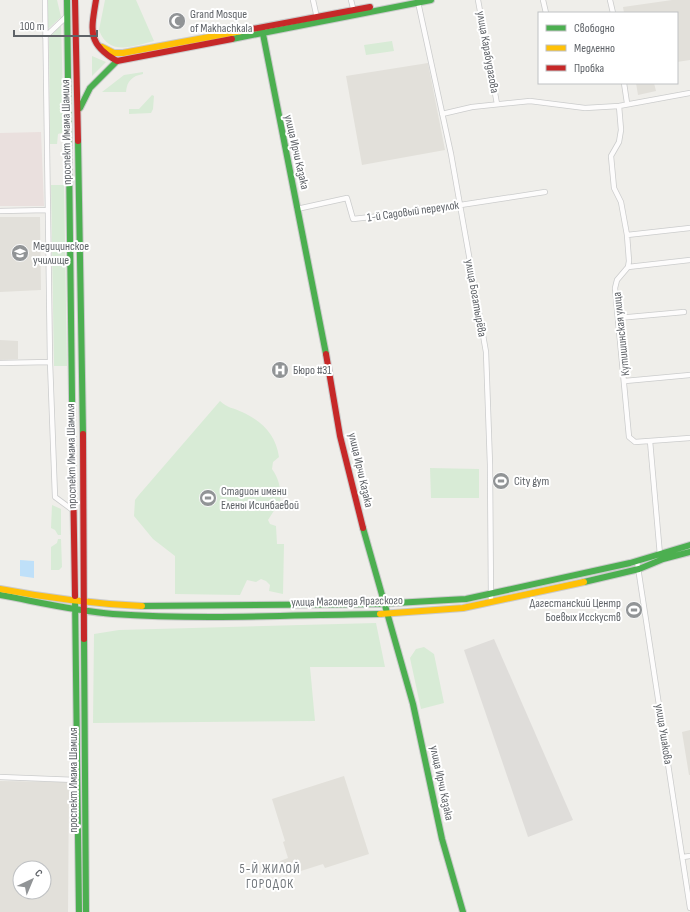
<svg xmlns="http://www.w3.org/2000/svg" width="690" height="912" viewBox="0 0 690 912" font-family="'Sofia Sans Condensed',sans-serif">
<rect width="100%" height="100%" fill="#efeeea"/>
<path fill="#dfddda" d="M494 639 573 820 528 837 464 650Z"/>
<path fill="#e2e0da" fill-rule="evenodd" d="M672 0H690V60L677 62V13H624L623 7Z
M428 63 445 150 362 165 346 76Z
M636 83H654L656 91 638 95Z
M0 217H40L41 290 0 292Z
M0 340 18 341V359L0 360Z
M690 730V775H689L682 732Z
M344 776 369 854 325 868 323 864 285 876 280 861 288 858 283 842 285 841 272 799Z
M0 781 69 782 68 912H0ZM20 868H44V892H20Z"/>
<path fill="#eae0de" d="M41 132 44 206H0V133Z"/>
<path fill="#d8ebd6" d="M48 0H57L61 17 48 29Z
M105 0H136L154 41C133 46 109 57 99 30Z
M61 25 64 132 58 134 57 144H50L49 38Z
M392 41 394 51 366 55 364 45Z
M92 56 106 62 92 76Z
M143 72V74C132 76 127 81 126 92H102L124 75Z
M152 95 154 96 153 109 151 113 129 114V109H139Z
M51 185H64L67 366H54Z
M220 401C227 408 234 408 242 412 262 421 276 435 279 457L273 462 272 469C281 482 281 492 280 509H275L268 520 270 524 276 526 277 544H284L283 594 269 591 270 585 266 581 261 579 256 582 247 580 240 595 175 594V556L153 539 134 516 135 500 138 496Z
M430 468 479 469V498H431Z
M52 505 61 509V535H58L55 530 51 528Z
M58 539H61L62 567 59 570H51V547L57 543Z
M376 623 385 667H310L315 721 93 723 94 634 119 630Z
M424 647 434 654 444 703 421 709 410 658 416 649Z"/>
<path fill="#bfe0f9" d="M20 560 34 561V578L20 576Z"/>
<g fill="none" stroke-linecap="round" stroke-linejoin="round">
<g stroke="#cbcccc" stroke-width="6">
<path id="street" d="M45 0 50 362 55 497 74 511
M313 0 317 18
M351 0 354 12
M478 0 497 104
M543 0 546 13
M610 0 613 13
M418 2 451 154 486 352 490 465 491 601
M45 37 67 16
M624 83 627 103
M619 106 621 130 619 142 611 156 614 188 621 202 627 235 629 261 628 267 617 280 615 288 629 437 635 442 690 438
M442 114 472 107 530 101 585 108 619 106 690 93
M297 209 347 198 353 219 415 212 545 192
M0 211 48 210
M627 235 690 228
M628 267 690 260
M618 318 684 312
M0 363 50 362
M625 381 690 375
M650 441 660 555
M637 561 690 908
M0 777 76 780
M683 857 690 856"/>
</g>
<g stroke="#cacacb" stroke-width="8">
<path id="fast" d="M67 0 73 475
M262 29 326 354
M232 39 431 0
M80 108 90 88 117 61
M78 141 83 434
M363 528 413 704 442 839 463 912
M584 582 639 569 663 559 690 552
M0 595C38 602 75 611 113 614 202 620 292 615 380 614
M75 596 79 912
M142 606 377 604 466 599 630 563 690 545
M84 639 86 912"/>
</g>
<g stroke="#cacacb" stroke-width="8">
<path id="slow" d="M102 47 114 53H123L247 30
M0 589C47 598 94 604 142 606
M380 614 463 608 584 582"/>
</g>
<g stroke="#cacacb" stroke-width="8">
<path id="jam" d="M75 0 78 141
M96 0C91 31 87 44 117 61L232 39
M247 30 370 7
M326 354 340 436 363 528
M83 434 84 639
M73 475 75 596"/>
</g>
<use href="#street" stroke="#fdfcfc" stroke-width="4.5"/>
<use href="#fast" stroke="#4caf50" stroke-width="6"/>
<use href="#slow" stroke="#ffc107" stroke-width="6"/>
<use href="#jam" stroke="#c62828" stroke-width="6"/>
</g>
<defs>
<g id="mosque-disc" transform="scale(0.9)"><circle r="9.5" fill="#919496" stroke="#fff"/><path d="M3.5-4.9A6 6 0 1 0 3.5 4.9A5 5 0 1 1 3.5-4.9Z" fill="#fff"/></g>
<g id="university-disc" transform="scale(0.9)"><circle r="9.5" fill="#919496" stroke="#fff"/><path d="M0-5L7-2L0 1L-7-2ZM-4 1L0 2.5L4 1V4Q0 6-4 4Z" fill="#fff"/></g>
<g id="hospital-disc" transform="scale(0.9)"><circle r="9.5" fill="#919496" stroke="#fff"/><path d="M-5-5h3v3.5h4V-5h3V5h-3V1.5h-4V5h-3Z" fill="#fff"/></g>
<g id="stadium-disc" transform="scale(0.9)"><circle r="9.5" fill="#919496" stroke="#fff"/><path d="M0-5a6.5 5 0 1 0 0 10a6.5 5 0 1 0 0-10ZM-3.5-1.8h7v3.6h-7Z" fill="#fff"/></g>
</defs>
<g fill-rule="evenodd">
<use href="#mosque-disc" x="177" y="21"/>
<use href="#university-disc" x="20" y="253"/>
<use href="#hospital-disc" x="280" y="370"/>
<use href="#stadium-disc" x="501" y="481"/>
<use href="#stadium-disc" x="208" y="498"/>
<use href="#stadium-disc" x="634" y="610"/>
</g>
<g text-anchor="middle" stroke-width="4" stroke-linejoin="round" paint-order="stroke">
<g font-size="12" fill="#5f6368" stroke="#fff" text-anchor="start">
<text x="190" y="18">Grand Mosque<tspan x="190" dy="14">of Makhachkala</tspan></text>
<text x="33" y="250">Медицинское<tspan x="33" dy="14">училище</tspan></text>
<text x="293" y="374">Бюро #31</text>
<text x="514" y="485">City gym</text>
<text x="221" y="495">Стадион имени<tspan x="221" dy="14">Елены Исинбаевой</tspan></text>
<text x="621" y="607" text-anchor="end">Дагестанский Центр<tspan x="621" dy="14">Боевых Исскуств</tspan></text>
</g>
<g font-size="12" fill="#5f6368" stroke="#fff">
<text transform="translate(488 52) rotate(80)" y="4">улица Карабудагова</text>
<text transform="translate(66 132) rotate(-91)" y="4">проспект Имама Шамиля</text>
<text transform="translate(297 152) rotate(77)" y="4">улица Ирчи Казака</text>
<text transform="translate(413 211) rotate(-8)" y="4">1-й Садовый переулок</text>
<text transform="translate(476 298) rotate(80)" y="4">улица Богатырёва</text>
<text transform="translate(621 334) rotate(-96)" y="4">Кутишинская улица</text>
<text transform="translate(71 456) rotate(-91)" y="4">проспект Имама Шамиля</text>
<text transform="translate(361 470) rotate(77)" y="4">улица Ирчи Казака</text>
<text transform="translate(347 601) rotate(-1)" y="4">улица Магомеда Ярагского</text>
<text transform="translate(664 734) rotate(81)" y="4">улица Ушакова</text>
<text transform="translate(73 780) rotate(-90)" y="4">проспект Имама Шамиля</text>
<text transform="translate(442 783) rotate(78)" y="4">улица Ирчи Казака</text>
</g>
<g font-size="13" letter-spacing="1" fill="#70757a" stroke="#fff">
<text x="270" y="873">5-Й ЖИЛОЙ<tspan x="270" dy="15">ГОРОДОК</tspan></text>
</g>
</g>
<rect x="538" y="12" width="140" height="72" fill="#ffffff" stroke="#bfc1c3"/>
<rect x="546" y="25" width="20" height="6" fill="#4caf50" stroke="#bfc1c3"/>
<text x="574" y="32" font-size="12" fill="#5f6368">Свободно</text>
<rect x="546" y="45" width="20" height="6" fill="#ffc107" stroke="#bfc1c3"/>
<text x="574" y="52" font-size="12" fill="#5f6368">Медленно</text>
<rect x="546" y="65" width="20" height="6" fill="#c62828" stroke="#bfc1c3"/>
<text x="574" y="72" font-size="12" fill="#5f6368">Пробка</text>
<g transform="translate(32 880) rotate(44)"><circle r="19" fill="#ffffff" stroke="#bfc1c3"/>
<path d="M0-3L7 15L0 10L-7 15Z" fill="#919496"/>
<text y="-6" font-size="11" font-weight="bold" text-anchor="middle" fill="#5f6368">С</text>
</g>
<path d="M14 30v6h83v-6" fill="none" stroke="#5f6368" stroke-width="2"/>
<text x="20" y="30" font-size="12" fill="#5f6368" stroke="#ffffff" stroke-width="3" paint-order="stroke">100 m</text>
</svg>
